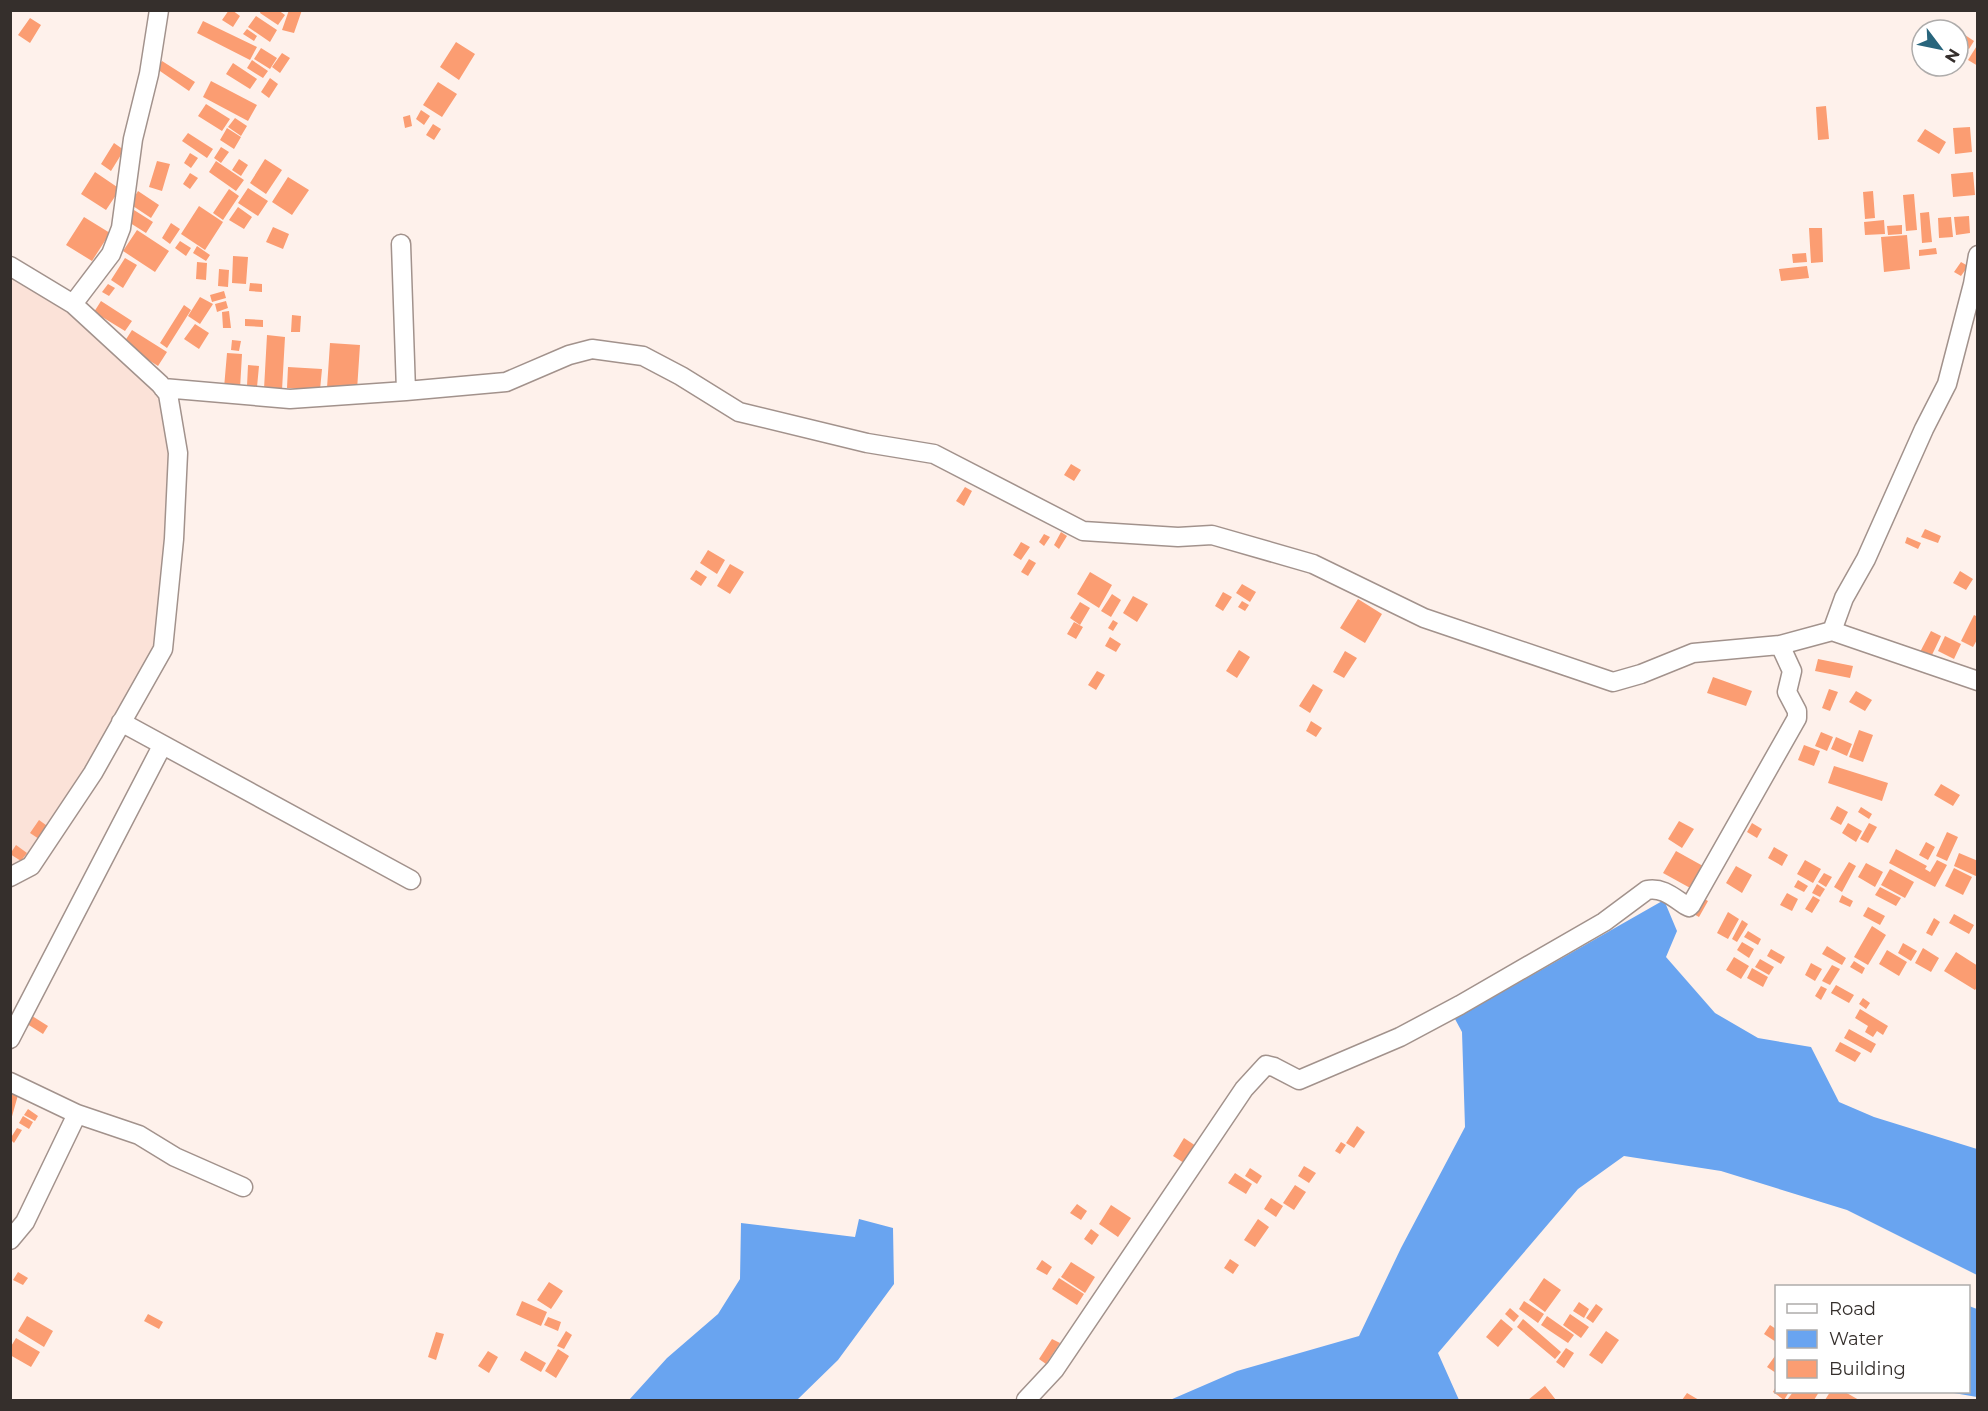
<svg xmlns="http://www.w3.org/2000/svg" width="1988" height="1411" viewBox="0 0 1988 1411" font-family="Montserrat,sans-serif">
<rect width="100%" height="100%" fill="#fef1eb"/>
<path fill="#fbe2d8" d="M10 267 67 301 166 394 177 453 160 648 29 863 10 873Z"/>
<path fill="#69a4f0" d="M1664 900 1677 931 1666 957 1715 1013 1758 1038 1811 1047 1839 1102 1874 1117 1977 1149V1275L1847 1210 1721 1171 1624 1156 1578 1189 1438 1353 1459 1400H1170L1237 1371 1359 1336 1401 1248 1465 1127 1462 1032 1455 1019Z
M859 1219 893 1228 894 1284 838 1360 797 1400H629L667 1358 718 1314 740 1279 741 1223 855 1237Z
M1969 1306 1977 1309V1397L1948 1392H1968Z"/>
<path fill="#fb9d72" d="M229 10H232L240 16 233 27 222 20Z
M261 10H278L285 15 278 25 260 13Z
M289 10H302L294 33 282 30Z
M256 16 277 30 270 42 248 27Z
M30 18 41 25 30 43 18 35Z
M203 21 257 47 250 60 197 33Z
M247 29 257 36 254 41 243 34Z
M1962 33 1974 41 1969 49 1958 42Z
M456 42 475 54 459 80 440 67Z
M1978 44V66L1968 60Z
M261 48 277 58 270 69 254 59Z
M282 53 290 58 280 73 272 67Z
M252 60 268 71 263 78 247 68Z
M162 61 195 82 189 91 157 69Z
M233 63 257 79 250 89 226 74Z
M270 78 278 84 269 98 261 92Z
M211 81 257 105 248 121 203 97Z
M438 82 457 94 442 117 423 105Z
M206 104 230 119 222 131 198 116Z
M1826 106 1829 139 1818 140 1816 107Z
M421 110 430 116 424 125 416 119Z
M410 115 412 126 405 128 403 117Z
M235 118 247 126 241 136 228 127Z
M433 124 441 129 434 140 426 135Z
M1970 127 1972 152 1955 154 1953 128Z
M227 128 241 137 234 149 220 140Z
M1925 129 1946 142 1939 154 1917 141Z
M188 133 213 149 207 158 182 141Z
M114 143 124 150 111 171 101 164Z
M221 147 229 152 221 163 214 158Z
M190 153 198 158 191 168 184 163Z
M239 159 248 165 241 176 232 170Z
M265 159 282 170 266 194 250 183Z
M157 161 170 164 162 191 149 187Z
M216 161 244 180 236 191 209 172Z
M95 172 120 189 106 210 81 194Z
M1973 172 1975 195 1953 197 1951 174Z
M190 173 198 178 190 189 183 184Z
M288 177 309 190 292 215 272 202Z
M248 188 268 201 258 216 238 203Z
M229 189 239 196 223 220 213 213Z
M138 191 159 205 151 218 130 204Z
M1873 191 1875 218 1865 219 1863 192Z
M1914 194 1917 230 1906 231 1903 195Z
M199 206 223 222 205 250 181 234Z
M238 207 252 217 244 229 229 220Z
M134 210 153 222 146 233 127 221Z
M1929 212 1932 242 1922 243 1920 213Z
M1969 216 1970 233 1956 235 1954 217Z
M84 217 110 233 92 261 66 245Z
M1951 217 1953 237 1939 238 1938 218Z
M1884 220 1885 234 1865 235 1864 222Z
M171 223 180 229 170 244 162 238Z
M1902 225V234L1888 235 1887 226Z
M273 227 289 234 283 249 266 242Z
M1809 228H1822L1823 262 1811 263Z
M137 230 169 251 155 272 123 251Z
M1907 235 1910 269 1884 272 1881 237Z
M180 241 191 248 186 256 175 248Z
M197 246 210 255 206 261 193 253Z
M1936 248 1937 254 1919 256V250Z
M1806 253 1807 262 1793 263 1792 254Z
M233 256 248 257 246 284 232 283Z
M125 258 137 265 123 288 111 280Z
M197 262 207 263 206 280 196 279Z
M1961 262 1968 266 1961 276 1954 272Z
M1807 266 1809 278 1781 281 1779 269Z
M219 269 229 270 228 287 218 286Z
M250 283 262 284V292L249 291Z
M108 284 115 288 109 296 102 292Z
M224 291 226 298 212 302 210 295Z
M200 297 213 304 200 324 188 316Z
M101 301 132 321 125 331 94 312Z
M226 301 228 308 217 312 215 304Z
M184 305 191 310 167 348 160 343Z
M229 311 231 328H223L222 312Z
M292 315 301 316 300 332H291Z
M245 319 263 320V327L245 326Z
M195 324 209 333 199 349 184 339Z
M132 330 167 352 158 366 123 344Z
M267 335 285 337 282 390 264 389Z
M232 340 241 341 239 351 231 350Z
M330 343 360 345 357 390 327 388Z
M227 353 242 354 240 389 224 388Z
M248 365 259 366 257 387 247 386Z
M288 367 322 369 320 390 287 388Z
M1071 464 1081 470 1074 481 1064 475Z
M965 487 972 491 964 506 956 501Z
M1925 529 1941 536 1938 543 1921 537Z
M1061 532 1067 536 1059 549 1054 545Z
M1044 534 1050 537 1044 546 1039 542Z
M1907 537 1921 543 1918 549 1905 543Z
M1021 542 1030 547 1021 560 1013 555Z
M708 550 725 560 717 574 700 563Z
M1029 559 1036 563 1028 576 1021 572Z
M730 564 744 572 730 594 717 586Z
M696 570 707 577 701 586 690 579Z
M1960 571 1973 579 1966 590 1953 583Z
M1090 572 1112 585 1099 608 1077 594Z
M1242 584 1256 592 1250 602 1236 593Z
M1223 592 1232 597 1223 611 1215 606Z
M1112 594 1121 600 1111 617 1101 611Z
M1133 596 1148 604 1137 622 1123 613Z
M1358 599 1382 614 1365 643 1340 628Z
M1242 601 1249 605 1245 611 1238 607Z
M1080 602 1090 608 1080 625 1070 618Z
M1974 615 1978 617V638L1973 647 1961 641Z
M1113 620 1118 623 1113 631 1108 628Z
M1074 622 1083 627 1076 639 1067 634Z
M1931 631 1941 636 1931 657 1920 652Z
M1945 636 1961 644 1954 659 1938 651Z
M1110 637 1121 644 1116 652 1105 646Z
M1239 650 1250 657 1237 678 1226 671Z
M1345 651 1357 658 1344 678 1333 672Z
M1818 659 1853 666 1850 678 1815 671Z
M1097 671 1105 675 1096 690 1088 685Z
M1713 677 1752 691 1746 706 1707 693Z
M1313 684 1323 690 1310 713 1299 706Z
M1829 689 1838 692 1830 711 1822 708Z
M1856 691 1872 700 1865 711 1849 702Z
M1311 721 1322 728 1316 737 1306 731Z
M1859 730 1873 735 1863 762 1849 757Z
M1821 732 1833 737 1827 751 1815 746Z
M1836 737 1852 744 1847 756 1831 749Z
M1804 745 1820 751 1814 766 1798 760Z
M1834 766 1888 783 1882 801 1828 783Z
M1941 784 1960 795 1953 806 1934 795Z
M1837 806 1848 812 1841 825 1830 819Z
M1861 807 1872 814 1869 819 1858 812Z
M39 820 50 828 42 841 30 833Z
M1679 821 1694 829 1682 848 1668 839Z
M1752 823 1762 829 1757 838 1747 832Z
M1848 823 1862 831 1856 842 1842 833Z
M1869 823 1877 827 1868 843 1860 839Z
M1947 832 1958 837 1947 861 1936 856Z
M1926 842 1935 847 1928 860 1919 855Z
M16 845 27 853 21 861 10 854Z
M1774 847 1788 855 1782 866 1768 858Z
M1896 849 1927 866 1925 869 1930 872 1937 860 1947 865 1935 887 1889 863Z
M1676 851 1703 866 1692 889 1663 873Z
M1959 853 1978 861V877L1954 866Z
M1805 860 1821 869 1813 883 1797 874Z
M1849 862 1856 866 1842 892 1834 887Z
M1866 863 1883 872 1875 887 1858 877Z
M1736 866 1752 875 1742 893 1726 883Z
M1954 868 1972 877 1963 895 1945 886Z
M1890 869 1914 882 1905 898 1881 885Z
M1824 873 1832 877 1826 887 1818 882Z
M1798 880 1808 886 1804 892 1794 887Z
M1817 884 1825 889 1820 897 1812 893Z
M1880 887 1901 898 1896 906 1875 895Z
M1787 893 1798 899 1792 911 1780 905Z
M1842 895 1853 901 1850 907 1839 902Z
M1699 896 1708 901 1699 917 1690 912Z
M1813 896 1820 900 1812 913 1805 909Z
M1868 907 1885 916 1880 925 1863 916Z
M1728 912 1739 919 1728 939 1717 933Z
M1954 914 1974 925 1969 934 1949 923Z
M1934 918 1940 922 1932 936 1926 933Z
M1742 920 1748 924 1737 942 1732 939Z
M1872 926 1886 935 1868 965 1854 957Z
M1748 931 1761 939 1758 945 1744 937Z
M1742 942 1754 949 1749 958 1737 950Z
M1903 943 1917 951 1911 961 1898 953Z
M1827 946 1846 958 1842 965 1822 954Z
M1923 948 1939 958 1931 972 1915 963Z
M1771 949 1785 957 1781 964 1767 956Z
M1887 950 1907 962 1899 976 1879 964Z
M1956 952 1978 966V986L1975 990 1944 971Z
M1734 957 1749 966 1741 979 1726 970Z
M1760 959 1774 967 1769 975 1755 967Z
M1854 961 1865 968 1862 974 1850 967Z
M1811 963 1822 969 1815 981 1805 975Z
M1832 965 1840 969 1830 985 1822 981Z
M1752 968 1768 977 1763 987 1747 978Z
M1836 985 1854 995 1849 1003 1831 993Z
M1821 986 1827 989 1821 1000 1815 996Z
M1863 998 1870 1003 1866 1009 1859 1004Z
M1860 1009 1888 1026 1883 1035 1877 1031 1873 1037 1865 1032 1868 1026 1855 1018Z
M29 1014 48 1026 43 1034 24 1022Z
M1849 1029 1876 1044 1871 1053 1844 1038Z
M1840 1042 1861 1053 1855 1062 1835 1051Z
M10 1092 18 1095 11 1120H10Z
M28 1109 38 1116 35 1121 24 1115Z
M23 1116 33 1122 29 1129 19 1123Z
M1357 1126 1365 1132 1354 1148 1346 1143Z
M17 1128 22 1130 14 1143 10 1139Z
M1184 1138 1196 1146 1184 1163 1173 1156Z
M1341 1142 1346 1145 1340 1154 1335 1151Z
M1304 1166 1316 1173 1309 1183 1298 1176Z
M1250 1168 1262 1176 1257 1184 1245 1176Z
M1235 1173 1252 1184 1246 1194 1228 1183Z
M1295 1185 1306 1192 1294 1210 1283 1203Z
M1271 1198 1283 1206 1276 1217 1264 1209Z
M1077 1204 1087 1211 1081 1220 1070 1213Z
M1111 1205 1131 1218 1118 1237 1099 1224Z
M1258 1219 1269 1227 1255 1247 1244 1240Z
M1091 1229 1099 1235 1092 1245 1084 1239Z
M1230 1259 1239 1265 1233 1274 1224 1268Z
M1042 1260 1052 1267 1047 1275 1036 1269Z
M1071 1262 1095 1277 1085 1293 1061 1277Z
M18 1272 28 1278 23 1285 13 1280Z
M1059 1278 1084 1294 1077 1305 1052 1289Z
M1544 1278 1561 1290 1545 1312 1529 1300Z
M549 1282 563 1291 551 1309 537 1300Z
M522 1301 547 1312 541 1326 516 1315Z
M1524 1301 1544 1314 1538 1323 1519 1309Z
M1579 1302 1589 1309 1584 1318 1573 1311Z
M1596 1304 1603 1309 1593 1323 1586 1318Z
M1510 1308 1519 1316 1514 1322 1505 1314Z
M148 1314 163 1322 159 1329 144 1321Z
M1570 1314 1589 1327 1581 1338 1563 1325Z
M27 1316 53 1331 44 1347 18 1331Z
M1547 1316 1574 1335 1568 1343 1541 1325Z
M548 1317 561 1322 558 1331 544 1325Z
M1501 1319 1513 1329 1498 1347 1486 1337Z
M1523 1319 1561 1352 1555 1359 1517 1327Z
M1770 1325 1776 1329V1342L1764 1334Z
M566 1331 572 1335 564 1349 557 1346Z
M1606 1331 1619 1340 1602 1364 1589 1355Z
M436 1332 444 1334 436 1360 428 1357Z
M16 1338 40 1352 31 1367 10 1355V1348Z
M1052 1339 1060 1343 1046 1364 1039 1359Z
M1566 1348 1574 1353 1564 1368 1556 1362Z
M558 1349 569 1356 556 1378 545 1371Z
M488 1351 498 1357 489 1373 478 1366Z
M525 1351 546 1363 541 1372 520 1360Z
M1775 1356 1776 1357V1373L1767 1367Z
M1545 1386 1556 1400H1528Z
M1776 1386V1392H1789L1784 1400 1773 1392Z
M1793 1392H1819L1814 1400H1787Z
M1830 1392H1845L1859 1400H1825Z
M1687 1393 1699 1400H1682Z"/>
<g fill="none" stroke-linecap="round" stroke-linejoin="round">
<g stroke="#a2928c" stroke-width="21">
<path id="street" d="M401 244 406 391
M10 266 73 304 160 384 168 394 178 453 174 539 163 649 93 773 31 866 10 877
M73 304 111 254 121 228 133 139 149 74 159 10
M163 388 290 399 406 391 506 382 569 355 592 349 643 356 681 376 739 412 867 443 934 454 1083 531 1178 537 1212 535 1313 564 1424 618 1613 682 1641 674 1693 653 1780 645 1832 631 1978 681
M1832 631 1844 598 1866 559 1924 429 1947 384 1973 284 1978 255
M121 722 411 880
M10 1039 162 746
M10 1082 77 1114 139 1135 175 1157 243 1187
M10 1240 25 1222 77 1114
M1026 1400 1055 1369 1244 1089 1266 1065 1274 1067 1299 1080 1400 1037 1460 1005 1604 922 1647 890C1662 887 1673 897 1685 905L1689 907 1691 905 1797 718V711L1787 692 1792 671 1780 645"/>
</g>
<use href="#street" stroke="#fff" stroke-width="18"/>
</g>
<rect width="1988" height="1411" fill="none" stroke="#352f2c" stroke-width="24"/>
<rect x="1775" y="1285" width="195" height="108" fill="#ffffff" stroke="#aeacab" stroke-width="1.5"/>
<rect x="1787" y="1304" width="30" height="9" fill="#ffffff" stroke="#aeacab" stroke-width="1.5"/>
<text x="1829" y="1315" font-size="18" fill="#352f2c">Road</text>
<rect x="1787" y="1330" width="30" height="18" fill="#69a4f0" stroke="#aeacab" stroke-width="1.5"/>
<text x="1829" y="1345" font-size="18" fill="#352f2c">Water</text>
<rect x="1787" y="1360" width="30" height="18" fill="#fb9d72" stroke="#aeacab" stroke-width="1.5"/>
<text x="1829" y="1375" font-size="18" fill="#352f2c">Building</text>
<g transform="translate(1940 48) rotate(122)"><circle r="28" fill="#ffffff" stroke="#aeacab" stroke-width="1.5"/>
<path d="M0-4.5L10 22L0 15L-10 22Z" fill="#28657c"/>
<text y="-9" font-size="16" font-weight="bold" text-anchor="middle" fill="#352f2c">N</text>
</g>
</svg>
